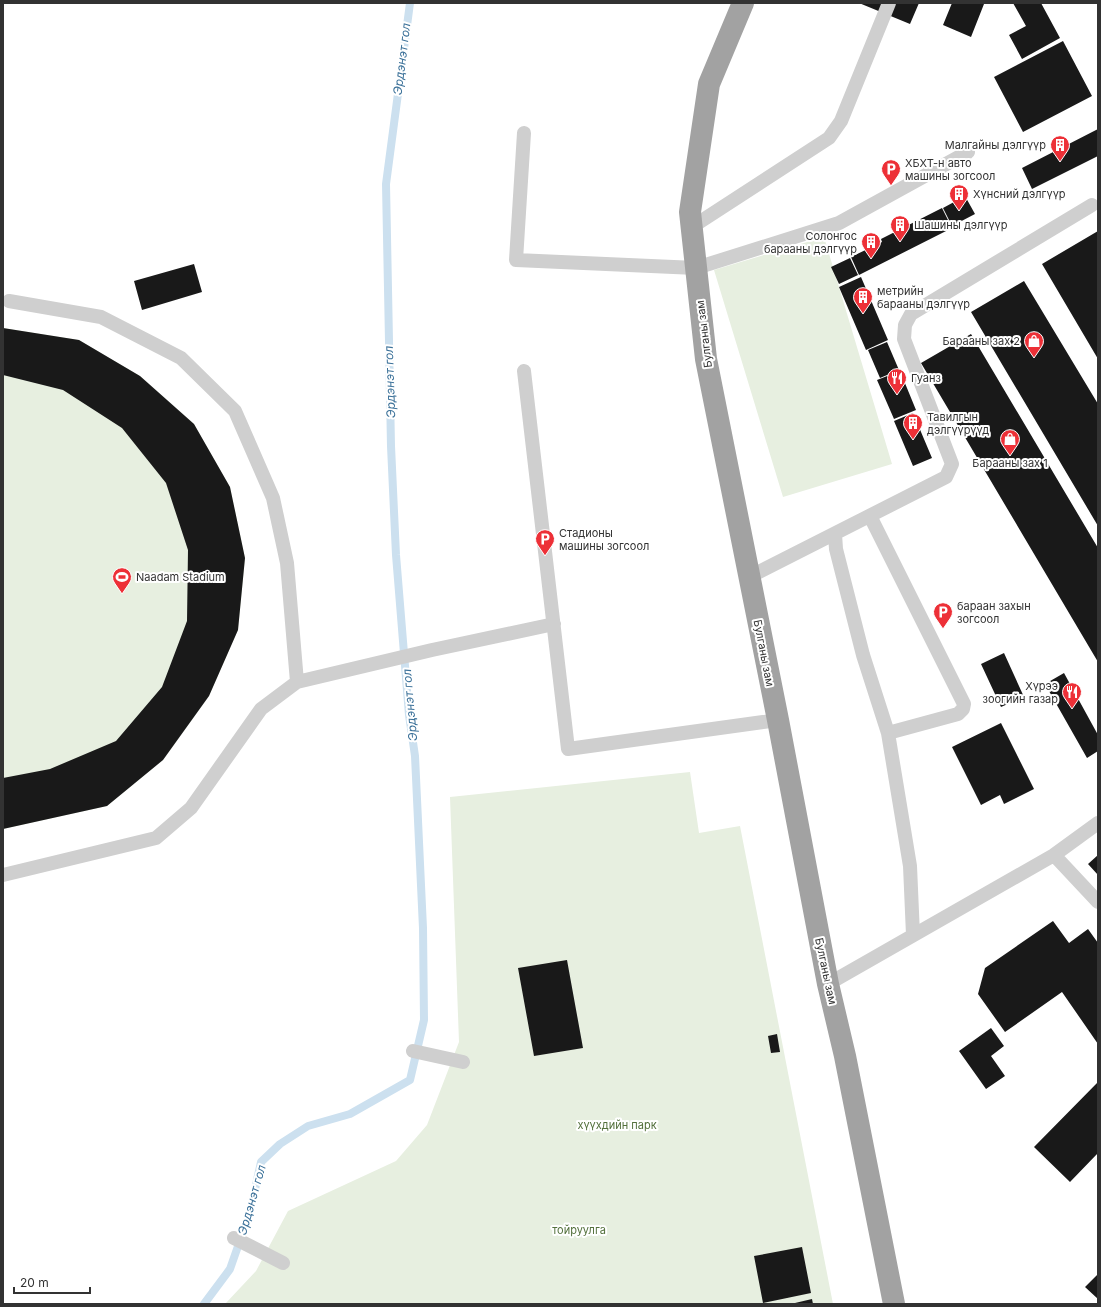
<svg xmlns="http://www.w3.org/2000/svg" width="1101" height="1307" viewBox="0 0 1101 1307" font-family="Inter,sans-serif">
<rect width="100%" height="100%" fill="#fff"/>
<path fill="#e7efe0" d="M824 237 892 464 783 497 714 270Z
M3 328 79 340 140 376 194 424 230 487 245 558 238 630 209 696 163 760 107 806 3 829Z
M690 772 699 833 740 826 833 1304H225L256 1271 288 1211 396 1161 427 1125 459 1042 450 797Z"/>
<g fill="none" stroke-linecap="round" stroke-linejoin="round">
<path stroke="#cce0ef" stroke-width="8" d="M204 1304 230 1269 250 1212 261 1162 280 1144 308 1126 350 1114 410 1080 424 1020 423 928 415 756 409 715 396 555 391 446 386 184 410 3"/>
</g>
<path fill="#191919" d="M859 3H919L910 24Z
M952 3H980L984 4 971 37 943 25Z
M1013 3H1041L1060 38 1022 59 1009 35 1026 26Z
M1063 41 1092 96 1023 132 994 77Z
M1098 129V156L1032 189 1022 168Z
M965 196 975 214 952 226 943 208Z
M942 208 952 228 859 275 851 257 882 242 881 239Z
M1098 231V359L1042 264Z
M850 258 858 275 839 284 831 267Z
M194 264 202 292 142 310 134 281Z
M861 277 888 340 866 350 839 287Z
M1024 281 1098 404V526L971 312Z
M3 328 79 340 140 376 194 424 230 487 245 558 238 630 209 696 163 760 107 806 3 829V778L50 769 116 741 162 687 187 621 188 550 166 483 122 428 63 390 3 375Z
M971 334 1098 548V662L921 363Z
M887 342 899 370 880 378 868 350Z
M900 371 916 410 894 419 877 380Z
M913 413 932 458 913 466 894 421Z
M1004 653 1024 697 1001 707 981 664Z
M1064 673 1098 735V751L1087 758 1045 684Z
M1001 723 1034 789 1004 804 1000 795 981 805 952 747Z
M1098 855V875L1088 864Z
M1053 921 1069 943 1088 929 1098 943V1044L1062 992 1005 1032 978 994 985 968Z
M567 960 583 1048 534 1056 518 968Z
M991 1028 1004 1046 991 1056 1005 1076 986 1089 959 1051Z
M777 1034 780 1052 771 1053 768 1036Z
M1098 1082V1153L1070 1182 1034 1147Z
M802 1247 811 1293 763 1303 754 1256Z
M1098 1274V1299L1085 1287Z
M812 1299 813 1304H796L795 1303Z"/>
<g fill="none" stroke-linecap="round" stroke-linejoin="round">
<path stroke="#cfcfcf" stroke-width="14" d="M524 133 516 260 696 268 839 223 968 152
M692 227 829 138 841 121 889 3
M9 301 101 317 181 358 235 411 273 498 287 563 297 682
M524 371 568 749 778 720
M870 516 964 704 963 709 958 714 888 733
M835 534 836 549 863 655 888 733 910 866 913 935
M749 577 946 477 952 464 904 339 905 325 911 314 1092 205
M1054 855 1098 902
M3 875 156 838 191 808 261 709 297 682 432 650 554 624
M828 984 1054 855 1098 823
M413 1051 463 1062
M234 1238 283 1263"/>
<path stroke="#a2a2a2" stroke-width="22" d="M743 3 709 84 690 212 706 359 778 720 828 984 845 1056 894 1304"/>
</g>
<defs>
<g id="building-pin" transform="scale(1)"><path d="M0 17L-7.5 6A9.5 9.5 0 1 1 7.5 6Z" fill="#ed3037" stroke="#fff"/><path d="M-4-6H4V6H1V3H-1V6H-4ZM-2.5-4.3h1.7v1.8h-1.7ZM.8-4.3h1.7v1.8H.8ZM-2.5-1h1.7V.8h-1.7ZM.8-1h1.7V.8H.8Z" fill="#fff"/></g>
<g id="parking-pin" transform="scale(1)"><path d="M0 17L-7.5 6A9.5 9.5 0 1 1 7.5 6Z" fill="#ed3037" stroke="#fff"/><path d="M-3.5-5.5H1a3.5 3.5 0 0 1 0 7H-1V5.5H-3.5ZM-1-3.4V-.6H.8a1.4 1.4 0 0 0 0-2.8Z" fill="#fff"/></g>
<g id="shop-pin" transform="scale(1)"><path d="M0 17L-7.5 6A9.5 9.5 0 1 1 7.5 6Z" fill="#ed3037" stroke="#fff"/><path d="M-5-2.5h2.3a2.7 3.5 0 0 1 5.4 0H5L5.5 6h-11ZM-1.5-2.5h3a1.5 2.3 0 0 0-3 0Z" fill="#fff"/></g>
<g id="restaurant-pin" transform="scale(1)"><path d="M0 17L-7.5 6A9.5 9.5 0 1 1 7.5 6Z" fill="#ed3037" stroke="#fff"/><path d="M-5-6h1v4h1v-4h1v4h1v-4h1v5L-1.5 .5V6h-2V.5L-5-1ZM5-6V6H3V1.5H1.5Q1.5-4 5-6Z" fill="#fff"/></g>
<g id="stadium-pin" transform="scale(1)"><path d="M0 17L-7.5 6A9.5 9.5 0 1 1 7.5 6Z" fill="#ed3037" stroke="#fff"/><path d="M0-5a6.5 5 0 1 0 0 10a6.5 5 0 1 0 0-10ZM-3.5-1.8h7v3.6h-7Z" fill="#fff"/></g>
</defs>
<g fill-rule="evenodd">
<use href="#building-pin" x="1060" y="145"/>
<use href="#parking-pin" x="891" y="169"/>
<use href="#building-pin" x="959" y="194"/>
<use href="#building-pin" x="900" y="225"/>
<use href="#building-pin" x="871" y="242"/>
<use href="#building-pin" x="863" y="297"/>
<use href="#shop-pin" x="1034" y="341"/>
<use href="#restaurant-pin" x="897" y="378"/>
<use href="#building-pin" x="913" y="423"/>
<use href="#shop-pin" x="1010" y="439"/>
<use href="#parking-pin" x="545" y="539"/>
<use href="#stadium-pin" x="122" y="577"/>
<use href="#parking-pin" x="943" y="612"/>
<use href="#restaurant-pin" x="1072" y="692"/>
</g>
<g text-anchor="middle" stroke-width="4" stroke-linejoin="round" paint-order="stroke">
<g font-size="11" fill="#323232" stroke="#fff" text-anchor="start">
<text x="1046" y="149" text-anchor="end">Малгайны дэлгүүр</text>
<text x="905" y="167">ХБХТ-н авто<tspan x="905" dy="13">машины зогсоол</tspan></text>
<text x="973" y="198">Хүнсний дэлгүүр</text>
<text x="914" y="229">Шашины дэлгүүр</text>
<text x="857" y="240" text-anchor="end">Солонгос<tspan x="857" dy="13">барааны дэлгүүр</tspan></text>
<text x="877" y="295">метрийн<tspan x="877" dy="13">барааны дэлгүүр</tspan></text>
<text x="1020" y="345" text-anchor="end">Барааны зах 2</text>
<text x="911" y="382">Гуанз</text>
<text x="927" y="421">Тавилгын<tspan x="927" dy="13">дэлгүүрүүд</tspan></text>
<text x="1010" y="467" text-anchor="middle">Барааны зах 1</text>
<text x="559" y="537">Стадионы<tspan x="559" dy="13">машины зогсоол</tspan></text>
<text x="136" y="581">Naadam Stadium</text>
<text x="957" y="610">бараан захын<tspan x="957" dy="13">зогсоол</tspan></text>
<text x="1058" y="690" text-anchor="end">Хүрээ<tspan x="1058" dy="13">зоогийн газар</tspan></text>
</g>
<g font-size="11" fill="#323232" stroke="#fff">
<text transform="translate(704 334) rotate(-97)" y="4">Булганы зам</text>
<text transform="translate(764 653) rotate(79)" y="4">Булганы зам</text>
<text transform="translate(826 971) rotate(78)" y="4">Булганы зам</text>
</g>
<g font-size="11" fill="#53703c" stroke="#fff">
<text x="617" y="1129">хүүхдийн парк</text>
<text x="579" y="1234">тойруулга</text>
</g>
<g font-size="12" font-style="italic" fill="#3b7199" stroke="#fff">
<text transform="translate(402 59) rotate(-83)" y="4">Эрдэнэт гол</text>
<text transform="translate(390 382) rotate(-92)" y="4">Эрдэнэт гол</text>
<text transform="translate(410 705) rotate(-95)" y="4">Эрдэнэт гол</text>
<text transform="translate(252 1200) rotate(-74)" y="4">Эрдэнэт гол</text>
</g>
</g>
<rect width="1101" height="1307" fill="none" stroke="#323232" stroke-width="8"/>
<path d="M14 1287v6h76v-6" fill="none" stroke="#323232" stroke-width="2"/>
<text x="20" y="1287" font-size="12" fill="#323232" stroke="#ffffff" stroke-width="3" paint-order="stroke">20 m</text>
</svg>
